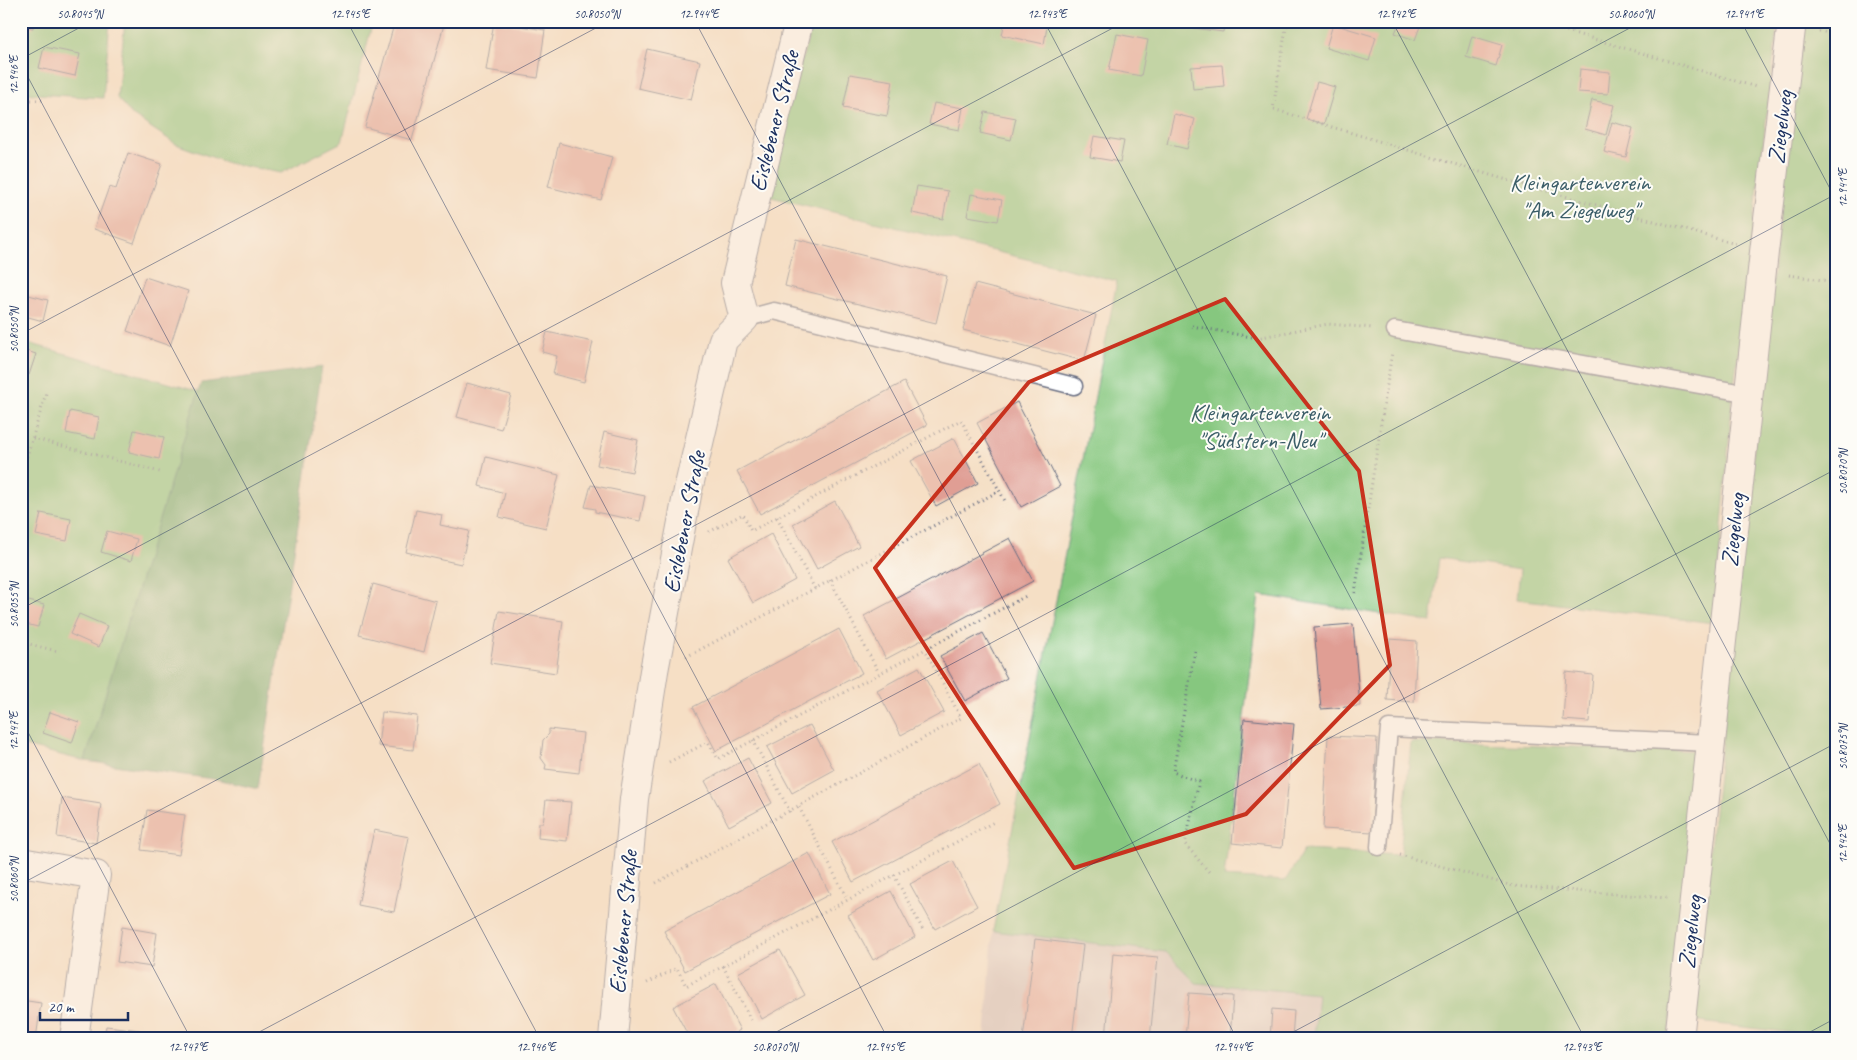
<svg xmlns="http://www.w3.org/2000/svg" width="1857" height="1060" viewBox="0 0 1857 1060" font-family="Caveat,sans-serif">
<rect width="100%" height="100%" fill="#fdfcf7"/>
<filter id="ink" filterUnits="userSpaceOnUse"><feTurbulence type="fractalNoise" baseFrequency=".02" numOctaves="2"/><feDisplacementMap in="SourceGraphic" scale="10" xChannelSelector="R" yChannelSelector="G"/><feConvolveMatrix kernelMatrix="1 2 1 2 8 2 1 2 1" color-interpolation-filters="sRGB"/></filter>
<filter id="wash" filterUnits="userSpaceOnUse"><feTurbulence type="fractalNoise" baseFrequency=".0096" numOctaves="4" result="noise"/><feDisplacementMap in="SourceGraphic" scale="20" xChannelSelector="R" yChannelSelector="G"/><feGaussianBlur stdDeviation="1.12" result="paint"/><feColorMatrix in="noise" values="0 0 0 0 0 0 0 0 0 0 0 0 0 0 0 0 0 1.4 0 .05"/><feComposite in="paint" operator="in"/></filter>
<g filter="url(#wash)">
<rect width="100%" height="100%" fill="#f5dfc5"/>
<path fill="#d1bfbd" d="M993 931 1166 952 1196 983 1318 994 1314 1039H985Z"/>
<path fill="#86c77f" stroke="#507b6e" d="M21 21H110L103 98 21 93Z
M125 21H373L342 142 281 173 228 163 176 144 132 115 117 98Z
M813 21H1778L1732 403 1714 623 1517 599 1520 570 1439 558 1431 622 1259 595 1224 877 1285 881 1304 850 1400 855 1411 742 1701 751 1668 1039H1314L1318 994 1196 983 1166 952 993 931 1117 281 763 195Z
M1801 21H1836V1038L1691 1021Z
M21 341 200 392 85 761 21 745Z"/>
<path fill="#6cac6e" stroke="#446e66" d="M322 367 258 789 220 780 85 761 201 383Z"/>
<g id="blocks">
<path fill="#e09e94" d="M21 21H35L33 28 21 26Z
M395 21H445L412 140 365 127Z
M1005 21H1048L1044 44 1002 35Z
M1194 21H1225L1223 32 1193 28Z
M1400 21H1422L1415 40 1395 33Z
M494 22 545 30 538 78 486 70Z
M1333 24 1376 37 1369 61 1326 48Z
M1117 34 1148 40 1141 76 1109 70Z
M1472 36 1502 45 1496 66 1466 57Z
M44 47 80 54 75 76 39 68Z
M647 49 700 61 691 100 638 88Z
M1222 65 1224 86 1193 89 1191 67Z
M1580 69 1610 72 1608 94 1578 92Z
M850 74 893 81 887 116 843 108Z
M1317 82 1335 87 1324 124 1306 119Z
M1592 100 1614 105 1606 135 1585 129Z
M934 103 963 108 959 130 929 124Z
M985 112 1016 118 1011 140 980 133Z
M1174 114 1195 119 1187 149 1167 144Z
M1612 122 1633 128 1626 157 1604 152Z
M1094 136 1124 141 1120 162 1090 157Z
M559 143 612 157 601 200 548 187Z
M128 153 162 164 134 243 94 229 109 187 116 189Z
M917 186 948 191 943 219 912 213Z
M971 194 1002 200 998 221 967 216Z
M796 239 947 276 936 323 785 286Z
M145 277 188 291 170 346 127 331Z
M975 284 1096 315 1084 361 963 330Z
M21 293 48 300 43 321 21 315Z
M547 332 593 342 584 382 553 374 557 356 542 352Z
M21 349 36 354 29 375 21 372Z
M904 382 927 425 760 514 737 471Z
M467 383 511 395 501 429 457 417Z
M1017 402 1060 486 1021 507 977 423Z
M70 411 99 417 95 439 66 433Z
M134 430 164 437 159 459 129 452Z
M604 432 638 440 632 472 597 465Z
M954 438 978 483 936 506 911 461Z
M486 457 559 475 546 528 499 517 505 493 479 486Z
M591 485 645 496 640 521 595 512V509L585 507Z
M835 501 859 546 817 569 793 524Z
M416 510 442 515 440 525 469 531 461 564 406 552Z
M41 513 71 519 67 541 36 535Z
M107 531 137 539 131 561 101 552Z
M771 534 795 580 753 603 728 558Z
M1010 538 1033 581 886 659 864 616Z
M373 584 436 601 424 652 359 635Z
M21 599 44 605 38 627 21 623Z
M499 611 563 621 556 673 490 663Z
M79 614 107 626 99 647 70 634Z
M1353 624 1360 706 1321 709 1314 627Z
M839 629 862 673 716 751 693 707Z
M983 633 1007 678 965 701 940 656Z
M1390 639 1417 641 1414 702 1387 700Z
M919 667 944 712 901 735 877 690Z
M1566 672 1593 675 1589 722 1563 720Z
M50 712 79 722 72 743 43 733Z
M382 712 417 716 413 750 378 746Z
M1244 719 1294 724 1282 848 1232 843Z
M810 725 834 770 792 793 767 747Z
M549 729 583 733 579 773 545 769 546 765 541 758 543 740 549 734Z
M1328 736 1377 738 1372 832 1323 829Z
M748 758 772 803 729 826 705 781Z
M979 764 1000 804 853 882 832 842Z
M62 798 101 804 96 843 57 837Z
M546 800 571 802 567 841 538 838 539 823H543Z
M147 810 185 815 179 855 141 850Z
M374 830 409 837 394 912 358 905Z
M809 853 830 894 685 971 664 931Z
M953 861 977 906 935 929 910 884Z
M891 891 915 937 873 960 848 915Z
M122 927 157 933 152 967 117 962Z
M1035 939 1083 945 1072 1039H1023Z
M780 950 805 995 762 1019 738 973Z
M1113 953 1158 957 1150 1039H1106Z
M716 984 740 1030 724 1039H690L673 1007Z
M1189 993 1233 996 1230 1039H1185Z
M21 1000 41 1003 36 1039H21Z
M1272 1009 1294 1011 1292 1039H1270Z
M106 1026 140 1030 139 1039H104Z"/>
</g>
</g>
<g filter="url(#ink)">
<use href="#blocks" fill-opacity="0" stroke="#676d82" stroke-width="1"/>
<g fill="none" stroke-linecap="round" stroke-linejoin="round">
<g stroke="#676d82" stroke-width="19">
<path id="service" d="M744 319 774 311 1074 386
M1395 330 1749 394
M1379 847 1389 728 1709 743"/>
</g>
<g stroke="#676d82" stroke-width="30">
<path id="minor" d="M21 862 96 875 74 1039
M613 1039 634 799 654 671 688 490 723 340 744 319 735 283 799 21
M1679 1039 1764 252 1792 21"/>
</g>
<path stroke="#676d82" stroke-width="3" stroke-dasharray="1 4" stroke-linecap="butt" d="M1287 21 1273 109 1500 178 1736 244
M1533 21 1756 87
M1819 31 1836 35
M21 100H46
M1789 275 1836 282
M1192 326 1257 338 1328 324 1373 328
M33 438 160 472
M21 476 47 390
M777 517 815 589
M709 532 743 514 751 531 961 420 1005 501
M830 580 879 673
M1355 593 1392 352
M21 642 57 651
M1195 651 1173 772 1199 782 1185 844 1209 872
M686 657 999 491
M753 740 790 812
M669 762 708 742 718 759 1026 596
M799 807 848 900
M1400 855 1513 886 1667 898
M894 875 923 930
M656 883 961 718 925 649
M723 966 752 1022
M647 983 677 968 686 986 994 822"/>
<use href="#service" stroke="#fff" stroke-width="16"/>
<use href="#minor" stroke="#fff" stroke-width="28"/>
</g>
</g>
<path d="M0 0H1857V1060H0ZM1225 299 1359 471 1390 665 1246 814 1074 868 967 711 875 568 1029 382Z" fill="#f5dfc5" fill-opacity=".55" fill-rule="evenodd"/>
<path fill="none" stroke="#c8321e" stroke-width="4" stroke-linejoin="round" d="M1225 299 1359 471 1390 665 1246 814 1074 868 967 711 875 568 1029 382Z"/>
<path fill="none" stroke="#1b2f5e" stroke-width="1" stroke-opacity="0.45" d="M347 21 888 1039M695 21 1237 1039M1044 21 1585 1039M1392 21 1836 855M1741 21 1836 200M21 59 92 21M21 64 540 1039M21 334 609 21M21 609 1126 21M21 719 191 1039M21 884 1643 21M246 1039 1836 194M763 1039 1836 469M1280 1039 1836 743M1797 1039 1836 1018"/>
<g text-anchor="middle" stroke-width="4" stroke-linejoin="round" paint-order="stroke">
<g font-size="24" fill="#1b2f5e" stroke="#fdfcf7">
<text transform="translate(774 121) rotate(-76)" y="8">Eislebener Straße</text>
<text transform="translate(1780 127) rotate(-83)" y="8">Ziegelweg</text>
<text transform="translate(684 522) rotate(-79)" y="8">Eislebener Straße</text>
<text transform="translate(1733 530) rotate(-84)" y="8">Ziegelweg</text>
<text transform="translate(623 922) rotate(-85)" y="8">Eislebener Straße</text>
<text transform="translate(1690 932) rotate(-84)" y="8">Ziegelweg</text>
</g>
<g font-size="24" fill="#3b5d68" stroke="#fdfcf7">
<text x="1580" y="190">Kleingartenverein<tspan x="1580" dy="28">"Am Ziegelweg"</tspan></text>
<text x="1260" y="420">Kleingartenverein<tspan x="1260" dy="28">"Südstern-Neu"</tspan></text>
</g>
</g>
<rect width="1857" height="1060" fill="none" stroke="#fdfcf7" stroke-width="55"/>
<path d="M40 1012v8h88v-8" fill="none" stroke="#1b2f5e" stroke-width="2.5"/>
<text x="48" y="1012" font-size="15" fill="#1b2f5e" stroke="#fdfcf7" stroke-width="4" paint-order="stroke">20 m</text>
<rect x="28" y="28" width="1802" height="1004" fill="none" stroke="#1b2f5e" stroke-width="2"/>
<g font-size="12" text-anchor="middle" fill="#1b2f5e">
<text x="80" y="18">50.8045°N</text>
<text x="350" y="18">12.945°E</text>
<text x="597" y="18">50.8050°N</text>
<text x="699" y="18">12.944°E</text>
<text x="1047" y="18">12.943°E</text>
<text x="1396" y="18">12.942°E</text>
<text x="1631" y="18">50.8060°N</text>
<text x="1744" y="18">12.941°E</text>
<text transform="translate(14 75) rotate(-90)" y="4">12.946°E</text>
<text transform="translate(1843 188) rotate(-90)" y="4">12.941°E</text>
<text transform="translate(14 330) rotate(-90)" y="4">50.8050°N</text>
<text transform="translate(1843 472) rotate(-90)" y="4">50.8070°N</text>
<text transform="translate(14 605) rotate(-90)" y="4">50.8055°N</text>
<text transform="translate(14 731) rotate(-90)" y="4">12.947°E</text>
<text transform="translate(1843 747) rotate(-90)" y="4">50.8075°N</text>
<text transform="translate(1843 844) rotate(-90)" y="4">12.942°E</text>
<text transform="translate(14 880) rotate(-90)" y="4">50.8060°N</text>
<text x="188" y="1051">12.947°E</text>
<text x="536" y="1051">12.946°E</text>
<text x="775" y="1051">50.8070°N</text>
<text x="885" y="1051">12.945°E</text>
<text x="1233" y="1051">12.944°E</text>
<text x="1582" y="1051">12.943°E</text>
</g>
</svg>
